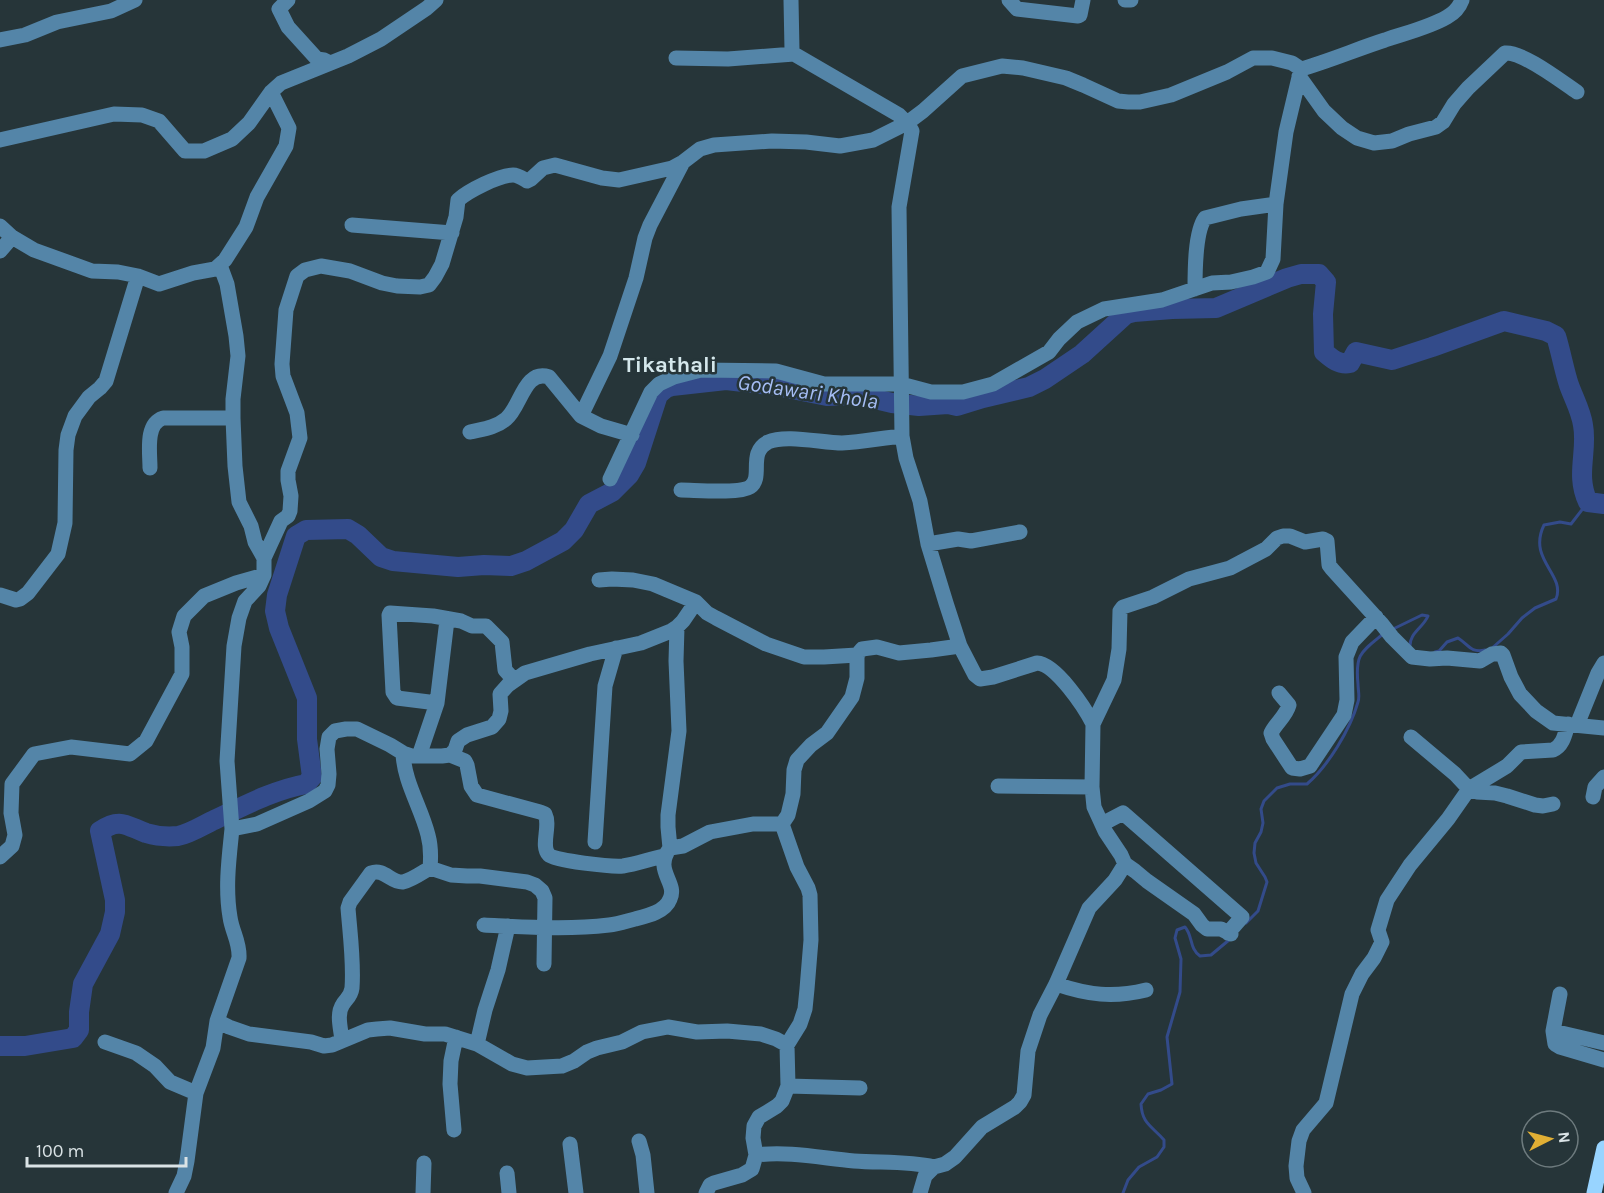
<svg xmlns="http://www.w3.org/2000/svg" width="1604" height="1193" viewBox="0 0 1604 1193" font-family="Karla,sans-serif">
<rect width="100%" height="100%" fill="#263539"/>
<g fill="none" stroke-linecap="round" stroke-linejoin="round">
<path stroke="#334b8a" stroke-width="3" d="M1391 630 1422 615 1428 616C1423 628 1409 633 1410 647
M1491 649 1508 634 1522 618 1535 608 1556 599C1566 574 1527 560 1544 525L1560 522 1571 524 1588 502
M1435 652 1439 651 1447 642 1458 638C1469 645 1470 653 1485 650
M1246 923 1258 911 1267 882 1265 877 1256 863 1254 853 1255 843 1261 832 1263 823 1261 809 1264 801 1277 788 1290 784H1307C1328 766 1350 730 1358 702 1360 697 1358 690 1358 684 1355 654 1361 652 1383 634
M1123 1193 1128 1180 1139 1167 1157 1157 1164 1147V1140C1152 1126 1142 1124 1141 1104L1148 1094 1161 1090 1172 1084 1167 1037 1180 992 1181 959 1175 938 1177 930 1185 927C1193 936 1189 948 1200 956L1211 955 1229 940"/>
<path stroke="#334b8a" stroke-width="20" d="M0 1046H25L73 1038 79 1030V1012L83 984 110 934 115 912V900L100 831C120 817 127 826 146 833 156 836 168 837 178 836 189 834 202 826 212 821 242 807 273 790 306 784L312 777 307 739V698L279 628 275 611 277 595 296 536 306 530 348 529 358 535 381 557 393 561 458 567 484 565 511 566 526 561 563 541 574 530 589 504 612 492 629 475 636 463 658 395 666 388 672 386 726 380 777 386 827 396 858 395 892 403 919 406 948 404 957 406 983 398 1029 387 1045 379 1082 354 1126 314 1134 312 1172 309 1216 308 1287 278 1301 274H1319L1326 282 1323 314 1324 352C1332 359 1339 365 1350 363L1356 352 1392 360 1432 347 1504 321 1546 331 1556 336C1561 352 1564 370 1569 385 1574 399 1581 411 1583 425 1588 451 1575 475 1588 502L1604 504"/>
<path stroke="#5485a8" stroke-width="15" d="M288 0 279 9 288 27 317 59 324 60 330 63
M791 0 792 50 794 54 899 115 907 123 912 131 899 207 902 436 906 458 920 501 928 544 946 603 960 646 975 675 980 679 993 677 1037 663C1056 664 1085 708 1093 724
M1009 0 1017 9 1078 16 1080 15 1083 0
M1125 0H1131
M0 40 25 35 57 22 111 11 135 0
M676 58 728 59 794 54
M1299 76 1324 111 1342 128 1357 138 1374 143 1392 141 1409 134 1436 127 1443 122 1454 104 1468 88 1505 53C1522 51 1562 82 1577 92
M0 140 114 114 142 115 159 121 185 151H204L232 139 249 123 271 92 281 83 348 56 381 39 427 8 436 0
M352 225 452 233
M0 226 12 237 34 250 92 271 118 272 138 276 159 284 193 273 215 269 225 260 246 227 257 197 286 146 289 128 271 92
M0 251 12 237
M220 265 227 284 236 336 238 356 233 399V418L235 466 239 502 251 526 255 542 264 558V575L259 586 245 601 239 618 234 646 227 761 232 829
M1195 289C1195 270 1195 232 1205 218L1241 209 1276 204
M581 416 610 356 636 278 645 238 650 225 683 162
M470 432C482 429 495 428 506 419 521 407 524 369 549 377L581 416 601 426 632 435
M150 468C150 452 145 424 163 418H233
M610 479 651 392 659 384 674 377 701 370 776 371 824 384H901L931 392H963L993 384 1049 352 1059 339 1077 322 1104 309 1162 300 1212 283 1231 282 1253 277 1267 272 1273 259 1276 204 1286 132 1301 69
M681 490C695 490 739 494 750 487 764 477 747 453 768 442 786 434 822 443 842 443 862 442 882 438 902 436
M928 544 958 539 971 541 1020 532
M264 558 281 521 288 516 290 511 291 496 288 480V471L300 438 297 413 283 376 282 364 286 310 297 276 305 270 321 266 350 271 382 283 397 286 420 287 429 285 435 277 442 264 456 217 458 200C468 191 499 175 513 175 518 175 522 178 527 181L531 179 543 168 555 165 602 178 619 180 672 168 683 162 700 149 714 145 772 141 806 142 840 146 873 140 907 123 923 111 962 76 1002 66 1023 68 1066 78 1083 85 1118 101 1128 102H1140L1171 95 1227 72 1253 58H1272L1292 63 1301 69C1329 61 1357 49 1385 40 1405 33 1428 28 1447 17 1454 13 1459 8 1462 0
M599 580 612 579 633 580 653 584 696 602 707 613 716 618 766 644 804 657H824L857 655 862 649 877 647 899 653 931 650 960 646
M0 595 16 600 20 599 28 593 58 554 65 523 66 450 68 435 75 416 89 397 100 388 106 381 138 276
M1279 693 1289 705C1286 716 1276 723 1271 733L1273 739 1292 768 1300 769 1310 766 1344 715 1347 700 1346 657 1352 642 1376 617
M437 703 397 698 393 692 389 615 390 613 433 616 461 621 472 626H486L502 642 505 670 514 680
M1577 725 1598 673 1604 663
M1411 737 1455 774 1469 789 1477 792 1495 793 1507 796 1535 805 1543 806 1553 804
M403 753C404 782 421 807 428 835 431 846 431 857 430 868
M450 755 465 761 467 765 471 786 477 795 540 812 545 814C551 826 540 846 549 855 555 861 612 867 623 866 636 864 650 859 664 856
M419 756 437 703 447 620
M998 786 1092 787
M1593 797 1595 787 1604 777
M1102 824 1123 813 1242 917 1228 933
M595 842 605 686 616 648
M670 848 683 846 710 832 753 824H782
M0 857 12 846 15 835 11 813 12 784 34 754 71 747 130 754 146 741 182 674V647L179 632 184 616 204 596 236 583 264 575
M1125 864 1135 871 1147 881 1194 914 1202 925 1207 929H1221L1231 934
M484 925C526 927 567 930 609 925 618 924 627 921 635 919 647 916 665 912 670 899 678 882 653 871 670 848L668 827V815L679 731 676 661 677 627
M1056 984C1088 995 1113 998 1146 990
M1560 994 1553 1031 1555 1044 1560 1047 1604 1060
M217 1021 229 1027 249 1034 311 1042 324 1046 332 1045 368 1030 377 1029 390 1028 425 1034H445L477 1044 512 1064 527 1068 562 1066 574 1061 587 1052 597 1048 622 1042 642 1032 668 1027 697 1032 727 1031 761 1034 776 1039 787 1045
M1553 1031 1604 1043
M342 1041C341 1029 336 1014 343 1004 347 998 351 996 352 988 354 962 350 934 348 908L350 902 371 873C384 868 391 883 403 882 412 880 423 872 430 868L451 875 467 876H480L527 882 535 885 542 891 545 898 544 964
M105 1042 136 1053 155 1066 170 1082 196 1093
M477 1044 485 1010 498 970 508 926
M788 1086 860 1088
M454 1130 450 1084 451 1061 456 1037
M639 1141 643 1155 647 1193
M570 1144 576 1193
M756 1155C789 1151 821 1158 854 1161 881 1163 908 1161 934 1167
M507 1173 509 1193
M176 1193 184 1176 187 1161 196 1093 213 1048 217 1021 239 958C240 942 232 932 230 917 225 888 229 858 232 829L257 824 309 801 325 791 328 785 329 774 327 749 329 737 335 731 346 729H357L390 745 403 753 412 756H442L450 755 455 750 458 741 467 735 492 727 499 719 501 711 500 694 508 685 525 673 590 654 641 643 671 631 677 627 683 621 696 602
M423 1193 424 1163
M706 1193 710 1185 714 1183 742 1175 752 1169 756 1155 753 1138 754 1126 759 1117 777 1106 782 1101 788 1086 787 1045 800 1024 805 1009 807 989 811 940 810 895 808 888 797 867 782 824 788 815 793 794 794 770 797 760 811 745 827 733 852 697 857 678V655
M920 1193 925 1176 934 1167 945 1164 955 1157 982 1127 1015 1107 1020 1102 1024 1095 1028 1051 1040 1015 1056 984 1089 908 1115 880 1125 864 1121 855 1105 831 1094 807 1092 787 1093 724 1114 680 1119 649 1120 611 1123 607 1153 597 1189 579 1230 568 1266 549 1277 538 1283 536H1290L1305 542 1323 539 1327 541 1329 565 1332 569 1381 623 1392 637 1412 657 1430 659 1447 658 1480 661 1492 654 1501 653 1503 655 1511 677 1520 694 1536 711 1553 723 1604 728
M1304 1193 1297 1178 1296 1166 1299 1141 1303 1130 1326 1103 1352 994 1362 974 1374 958 1382 942 1378 930 1387 900 1410 865 1448 819 1469 789 1507 766 1521 752 1553 750C1563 746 1565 734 1568 724"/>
<path stroke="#98d4ff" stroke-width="15" d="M1594 1193 1604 1148"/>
</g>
<g text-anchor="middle" stroke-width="5" stroke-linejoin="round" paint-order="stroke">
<g font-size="22" font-weight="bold" fill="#d5e8ec" stroke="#263539">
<text x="670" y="372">Tikathali</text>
</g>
<g font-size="22" font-style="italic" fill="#a5bdf4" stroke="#263539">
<text transform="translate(808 391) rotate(8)" y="8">Godawari Khola</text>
</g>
</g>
<g transform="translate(1550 1139) rotate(84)"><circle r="28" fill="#263539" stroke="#6e7b7e" stroke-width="1.5"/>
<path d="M0-4.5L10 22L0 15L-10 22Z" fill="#e1af34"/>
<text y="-9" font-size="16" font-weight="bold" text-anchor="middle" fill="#dae3e6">N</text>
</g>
<path d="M27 1157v9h159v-9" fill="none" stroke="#dae3e6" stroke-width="3"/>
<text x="36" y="1157" font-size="18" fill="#dae3e6" stroke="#263539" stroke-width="4.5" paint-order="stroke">100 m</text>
</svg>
